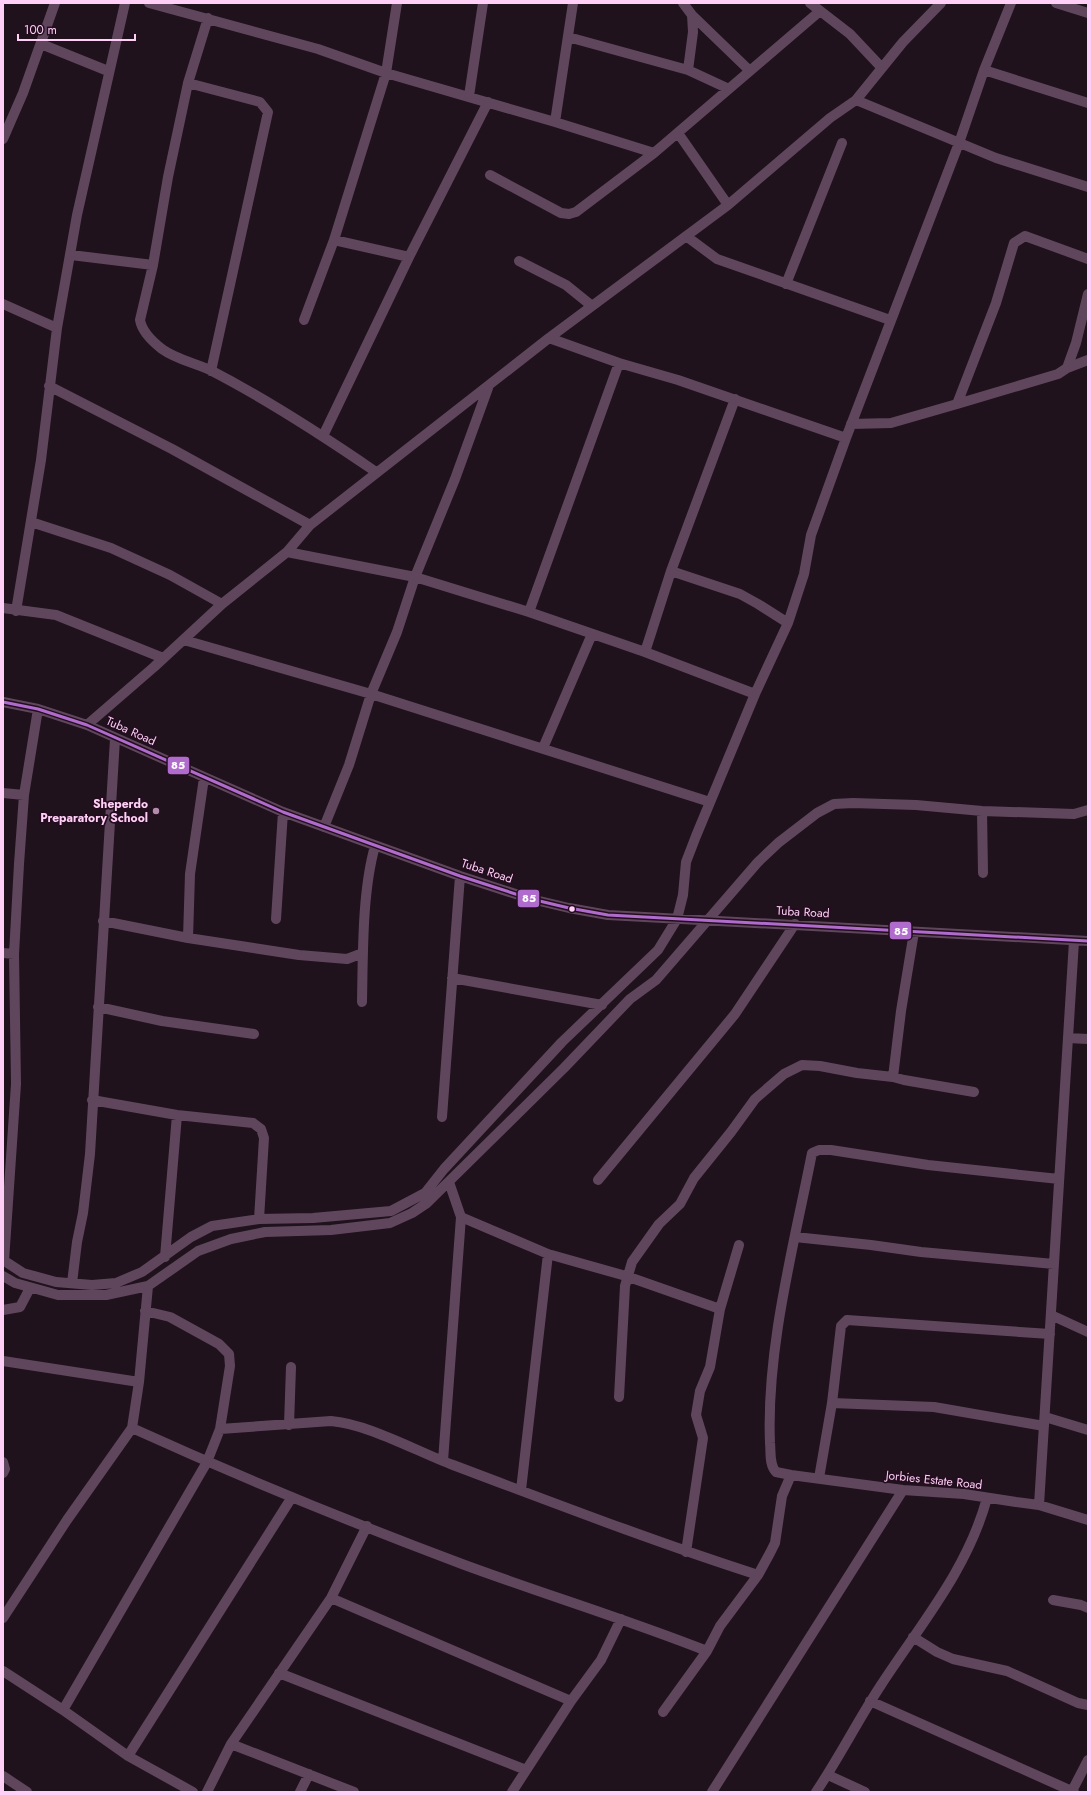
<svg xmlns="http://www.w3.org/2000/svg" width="1091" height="1795" viewBox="0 0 1091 1795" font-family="Jost,sans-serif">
<rect width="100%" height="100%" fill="#1f121c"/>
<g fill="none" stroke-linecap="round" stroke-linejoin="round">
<path stroke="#60465d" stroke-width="10" d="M149 3 318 49 386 73 555 122 654 153
M683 3 692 15 750 71
M810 3 850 34 882 68
M1056 3 1088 13
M208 18 188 83 168 177 153 265 140 320C142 332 153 342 162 349 177 360 196 363 212 371 268 400 325 437 376 472
M568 37 688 70 729 89
M41 44 108 71
M688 70 693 32 692 15
M984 70 1088 103
M188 83 260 102 268 112 211 371
M469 96 483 3
M856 100 996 158 1088 187
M555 122 573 3
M678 133 728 205
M3 139 23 93 55 3
M490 175 561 213 569 214 576 212 654 153 820 11
M686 236 717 259 890 320
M334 240 409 257
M71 255 153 265
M519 261 566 285 592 306
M786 284 842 143
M3 304 57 328
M304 320 334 240 386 73 397 3
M549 338 619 363 678 380 846 438
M1067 368 1088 360
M49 386 172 449 310 525
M957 404 1058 374 1067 368 1076 343 1088 294
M851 424 891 423 957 404 996 303 1014 243 1025 236 1088 259
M323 436 409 257 488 102
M31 522 111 548 170 575 222 604
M287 552 415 577 529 612 645 652 755 694
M671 571 740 594 758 604 788 623
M3 608 56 615 163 658
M16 611 41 460 57 328 77 215 125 3
M529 612 619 363
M184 640 371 694 710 802
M645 652 671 571 735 399
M3 702 38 709 87 725 283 812 460 876 531 899 569 908 608 915 1088 941
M87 725 154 667 222 604 287 552 310 525 549 338 728 205 830 118 856 100 903 42 941 3
M543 748 592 634
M3 793 24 795
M982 811 983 873
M324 827 349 765 371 694 397 632 415 577 455 479 488 388
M276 919 283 812
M103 921 188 938 299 955 347 959 363 953
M188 938 190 874 204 778
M3 953 14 954
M452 978 602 1005
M362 1002C363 954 362 892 375 846
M98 1007 162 1021 254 1034
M1068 1038 1088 1039
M893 1077 904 1080 974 1092
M92 1100 177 1115 253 1123 261 1129 264 1138 259 1219
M442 1117 460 876
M1059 1179 928 1165 831 1150H819L812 1153C794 1245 766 1349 770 1443 771 1452 769 1465 776 1472L791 1475 903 1490 964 1494 1016 1502 1039 1505 1088 1520
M598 1180 735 1014 795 924
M461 1217 548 1254 626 1276 720 1309
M795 1237 871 1245 921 1252 1054 1264
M165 1257 177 1115
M3 1260 23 1273 56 1282 92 1285 116 1283 142 1272 191 1237 212 1226 259 1219 313 1218 391 1211 425 1193 444 1169 562 1042 658 950 677 919 683 895 686 862 696 836 755 694 788 623 804 574 811 535 846 438 959 143 984 70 1011 3
M4 1261 16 1084 14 954 19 864 24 795 38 709
M3 1276 15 1283 58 1295H106L148 1286 198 1251 231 1239 265 1232 331 1230 390 1223 412 1213 427 1203 564 1068 630 999 656 980 758 862 778 843 817 813 834 804 853 803 916 805 982 811 1074 814 1088 810
M72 1283 77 1242 83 1213 90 1154 115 739
M3 1310 20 1307 30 1288
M1051 1315 1088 1332
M3 1361 139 1382
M619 1397 625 1286 632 1262 659 1224 680 1204 694 1178 731 1132 755 1099 784 1074 802 1065 820 1066 857 1073 893 1077 901 1011 914 932
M832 1403 934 1407 1044 1426
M1045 1417 1088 1430
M289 1425 291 1367
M132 1428C240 1477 350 1522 462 1564 543 1594 626 1619 707 1651
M220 1429 331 1421C368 1424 416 1451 453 1465 554 1503 655 1542 758 1575
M443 1461 461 1217 449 1182
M3 1462 5 1469 3 1473
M819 1478 832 1403 841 1326 847 1320 1050 1334
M521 1490 548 1254
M1039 1505 1074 941
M686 1552 703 1438 696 1415 700 1391 710 1367 720 1309 739 1245
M331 1598 571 1701
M1053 1600 1081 1605 1088 1608
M3 1618 67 1520 132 1428 139 1382 148 1286
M913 1637 937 1652 953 1659 1007 1671 1078 1703 1088 1705
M3 1671 63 1710 128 1756 193 1792
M279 1673 526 1770
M870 1701 1074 1792
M63 1710 207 1462 220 1429 230 1366 229 1354 219 1344 170 1317 145 1311
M663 1712 707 1651 720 1626 758 1575 770 1553 775 1543 782 1496 791 1475
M231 1744 354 1792
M128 1756 292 1497
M828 1775 865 1792
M3 1776 27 1792
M1072 1791 1088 1760
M207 1792 231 1744 331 1598 367 1526
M300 1792 309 1774
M512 1792 571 1701 601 1660 621 1619
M712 1792 903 1490
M816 1792C839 1758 858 1720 881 1685 920 1625 968 1569 987 1498"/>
<g stroke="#240d1f" stroke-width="6">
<path id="bus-1" d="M3 702 38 709 87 725 283 812 460 876 531 899 569 908 608 915 1088 941"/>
</g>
<use href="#bus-1" stroke="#b06ccc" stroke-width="3"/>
</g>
<circle fill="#b18daa" stroke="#240d1f" stroke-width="1.5" cx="156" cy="811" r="4"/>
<circle fill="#ffcff7" stroke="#240d1f" stroke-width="1.5" cx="572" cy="909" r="3.5"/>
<g text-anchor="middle" stroke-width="3.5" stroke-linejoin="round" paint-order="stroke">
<g font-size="12" fill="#ffcff7" stroke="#240d1f">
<text transform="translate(131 731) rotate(24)" y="4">Tuba Road</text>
<text transform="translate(487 871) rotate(18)" y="4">Tuba Road</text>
<text transform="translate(803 912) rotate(3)" y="4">Tuba Road</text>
<text transform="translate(934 1480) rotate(6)" y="4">Jorbies Estate Road</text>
</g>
<g font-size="12" font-weight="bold" fill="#ffcff7" stroke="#240d1f" text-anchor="end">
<text x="148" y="808">Sheperdo<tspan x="148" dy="14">Preparatory School</tspan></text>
</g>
</g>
<g stroke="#240d1f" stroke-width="1.5">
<rect x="167" y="756" width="23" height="19" rx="4" fill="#b06ccc"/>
<rect x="517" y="889" width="23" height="19" rx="4" fill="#b06ccc"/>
<rect x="889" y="921" width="23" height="19" rx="4" fill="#b06ccc"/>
</g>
<g font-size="11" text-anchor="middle" font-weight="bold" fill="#fff">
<text x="178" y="769">85</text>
<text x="529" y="902">85</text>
<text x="901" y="935">85</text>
</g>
<rect width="1091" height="1795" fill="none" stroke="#ffcff7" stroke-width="8"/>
<path d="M18 34v6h117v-6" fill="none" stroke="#ffcff7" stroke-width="2"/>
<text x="24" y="34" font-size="12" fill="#ffcff7" stroke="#240d1f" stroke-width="3" paint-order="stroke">100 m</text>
</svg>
